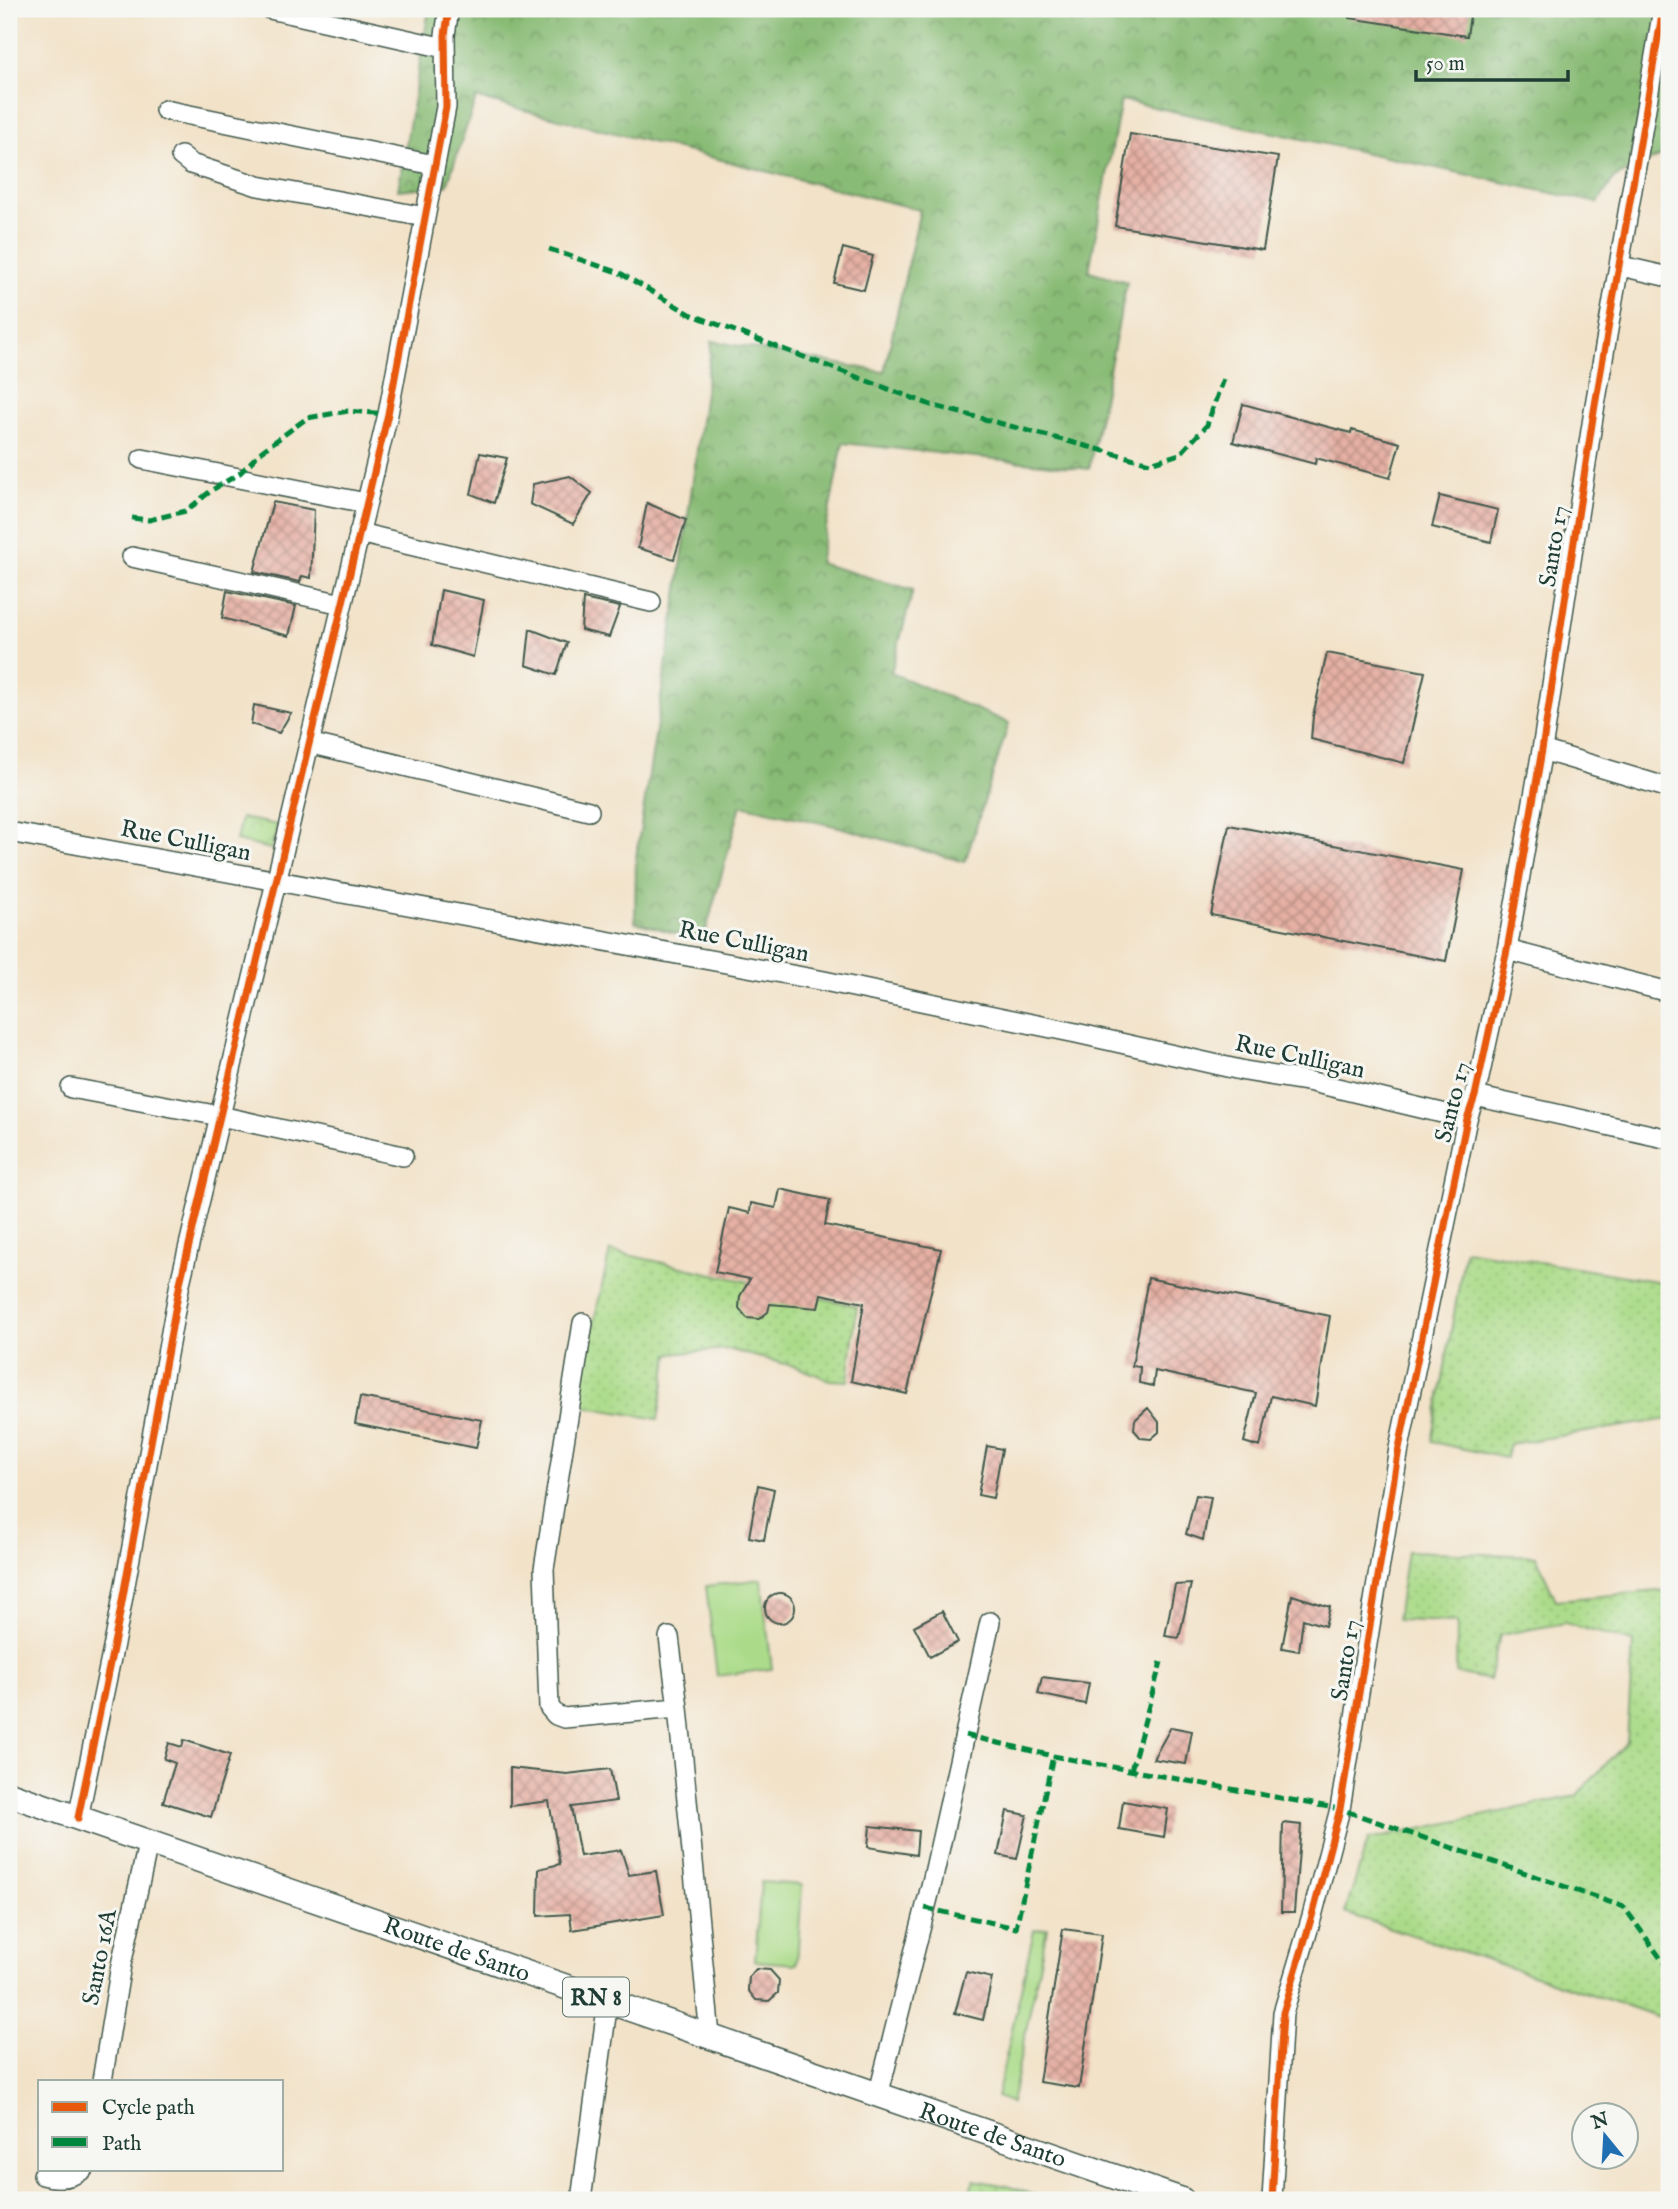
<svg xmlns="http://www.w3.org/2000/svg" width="1678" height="2209" viewBox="0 0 1678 2209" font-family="'IM FELL English',serif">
<defs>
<pattern id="grass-dots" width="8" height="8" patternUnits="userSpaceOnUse" patternTransform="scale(1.75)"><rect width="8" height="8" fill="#abdb89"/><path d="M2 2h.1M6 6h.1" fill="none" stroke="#93bd77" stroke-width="1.8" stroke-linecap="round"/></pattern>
<pattern id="forest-crowns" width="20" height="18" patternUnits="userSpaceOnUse" patternTransform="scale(1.75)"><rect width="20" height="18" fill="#88bb75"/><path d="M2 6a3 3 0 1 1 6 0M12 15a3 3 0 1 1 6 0" fill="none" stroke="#6f9961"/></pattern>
<pattern id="park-crowns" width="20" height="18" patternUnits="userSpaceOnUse" patternTransform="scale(1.75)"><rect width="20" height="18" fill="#abdb89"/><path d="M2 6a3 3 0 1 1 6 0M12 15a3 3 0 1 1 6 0" fill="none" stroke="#93bd77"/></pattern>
<pattern id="building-cross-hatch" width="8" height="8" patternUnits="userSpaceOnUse" patternTransform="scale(1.75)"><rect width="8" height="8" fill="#e6b0a4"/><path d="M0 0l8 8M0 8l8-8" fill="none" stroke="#ba9086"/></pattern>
</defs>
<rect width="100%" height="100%" fill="#f6f6f2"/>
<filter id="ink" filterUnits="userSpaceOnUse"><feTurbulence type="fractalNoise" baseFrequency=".0143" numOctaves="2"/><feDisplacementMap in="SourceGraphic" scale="14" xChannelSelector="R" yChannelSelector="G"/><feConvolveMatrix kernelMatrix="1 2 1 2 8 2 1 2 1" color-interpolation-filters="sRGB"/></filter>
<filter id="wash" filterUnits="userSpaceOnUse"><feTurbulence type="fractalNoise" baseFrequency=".00686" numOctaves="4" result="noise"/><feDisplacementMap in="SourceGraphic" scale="28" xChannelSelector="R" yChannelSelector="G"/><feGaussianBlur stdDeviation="1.57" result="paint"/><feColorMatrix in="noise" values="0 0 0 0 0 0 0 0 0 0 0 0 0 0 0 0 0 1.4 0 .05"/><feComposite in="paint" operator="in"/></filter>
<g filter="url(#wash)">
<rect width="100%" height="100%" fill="#f2e2c8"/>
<path fill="url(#grass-dots)" stroke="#658c5e" stroke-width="2" d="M1465 1250 1669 1283V1419L1509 1444 1506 1458 1432 1442Z
M610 1251 857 1306 848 1381 830 1380 797 1367 727 1349 669 1354 658 1419 575 1405Z
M1407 1551 1536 1556 1556 1600 1669 1590V2020L1345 1913 1368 1840 1576 1796 1627 1742 1633 1642 1565 1623 1500 1635 1489 1680 1456 1673 1457 1622 1397 1620Z
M974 2180 1008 2186 1049 2200H967Z"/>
<path fill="url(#forest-crowns)" stroke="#547c54" stroke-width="2" d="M429 9H1669V152L1614 178 1598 203 1121 100 1089 271 1127 282 1089 469 843 443 819 563 913 590 891 673 1009 723 965 862 839 827 741 805 703 941 635 922 636 857 677 596 712 341 884 372 920 210 476 98 447 185 398 190Z"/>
<path fill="url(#park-crowns)" stroke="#658c5e" stroke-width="2" d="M241 818 278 825 271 849 236 841Z"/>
<path fill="#abdb89" stroke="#658c5e" stroke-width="2" d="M761 1579 772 1669 717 1676 706 1586Z
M761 1882 802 1885 797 1964 755 1961Z
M1047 1928 1011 2103 997 2097 1034 1930Z"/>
<g id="blocks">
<path fill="url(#building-cross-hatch)" d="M1349 9H1471L1467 36 1349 18Z
M1130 134 1278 157 1263 250 1115 226Z
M843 248 873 256 864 290 834 283Z
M1243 404 1351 433 1352 430 1400 443 1390 478 1316 458 1315 464 1233 442Z
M480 453 507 458 494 503 471 494Z
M570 476 592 493 573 524 530 504 533 484Z
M1440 496 1498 510 1491 542 1432 527Z
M273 502 314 510 311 578 302 576 300 582 254 572Z
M647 503 686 520 674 559 638 548Z
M441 590 484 600 473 657 432 645Z
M227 591 296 606 289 636 222 618Z
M583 599 620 607 609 637 581 630Z
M530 629 567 643 556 675 526 665Z
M1327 653 1425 672 1404 763 1311 739 1313 716Z
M254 705 291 713 279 733 251 724Z
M1229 825 1464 870 1446 961 1211 915Z
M780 1189 830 1200 825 1225 941 1249 907 1394 851 1381 864 1303 821 1294 818 1308 770 1304 768 1312 759 1319 747 1318 739 1308 740 1296 750 1279 715 1272 729 1208 750 1213 751 1203 776 1208Z
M1148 1278 1330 1316 1315 1406 1271 1396 1260 1447 1244 1442 1256 1393 1155 1371 1153 1386 1139 1383 1140 1367 1132 1366Z
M360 1397 482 1420 476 1448 355 1424Z
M1148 1408 1159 1422V1432L1151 1439 1141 1438 1134 1430 1135 1420Z
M987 1446 1002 1449 993 1498 978 1495Z
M758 1485 774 1489 764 1540 749 1537Z
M1196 1495 1211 1497 1203 1540 1186 1534Z
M1191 1584 1179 1638 1165 1636 1175 1585Z
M765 1608a15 15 0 1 1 30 0a15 15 0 1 1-30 0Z
M1292 1595 1330 1607 1325 1626 1303 1619 1299 1651 1282 1648Z
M942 1611 958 1642 930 1657 914 1626Z
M1042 1677 1089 1683 1085 1704 1038 1694Z
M1171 1727 1192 1731 1186 1764 1153 1759Z
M184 1740 230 1755 211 1817 163 1802 175 1763 164 1759 169 1743 182 1747Z
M510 1768 567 1774 610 1769 616 1801 571 1807 580 1856 621 1850 629 1875 656 1871 664 1915 572 1930 570 1914 538 1916 539 1869 560 1864 549 1801 510 1806Z
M1123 1801 1168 1809 1164 1837 1119 1829Z
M1007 1811 1027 1815 1017 1859 998 1855Z
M1283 1823 1301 1825 1294 1912H1281Z
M870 1826 918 1831 916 1855 868 1847Z
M1063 1929 1102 1934 1079 2088 1039 2082Z
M756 1969 770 1970 779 1980 778 1993 769 2001 756 2000 748 1990 749 1977Z
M966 1972 992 1978 983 2020 955 2013Z"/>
</g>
</g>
<g filter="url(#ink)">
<use href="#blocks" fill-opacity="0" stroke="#3f564a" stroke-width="2"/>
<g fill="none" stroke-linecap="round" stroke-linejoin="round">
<g stroke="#3f564a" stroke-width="22">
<path id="minor" d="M270 9 445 48
M165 110 434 165
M181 156 191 164 258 186 425 217
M1621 266 1669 277
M142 459 366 503
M359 533 651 602
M132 557 342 604
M309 743 589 811
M1542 750 1669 788
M9 832 819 980 1076 1033 1245 1071 1312 1082 1467 1119
M1507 950 1669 992
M71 1088 220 1116 403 1156
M1475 1096 1669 1139
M583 1323 544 1569 549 1707 556 1715 564 1718 678 1708
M669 1637 678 1708 710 2036
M78 1818 117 1629 180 1283 388 414 446 107 445 35 449 9
M102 2081 121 1965 148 1844
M878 2096 933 1878 990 1622
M43 2175C58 2179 71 2179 83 2169
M581 2200 608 2001
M1272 2200 1283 2013 1312 1916 1340 1809 1399 1448 1467 1119 1475 1096 1507 950 1542 750 1594 411 1663 9"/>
</g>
<g stroke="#3f564a" stroke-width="27">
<g id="major">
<path id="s1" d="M9 1794 1182 2200"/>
</g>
</g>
<use href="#minor" stroke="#fff" stroke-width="19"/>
<use href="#major" stroke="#fff" stroke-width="24"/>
<path stroke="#00873e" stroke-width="5" stroke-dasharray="10 5" stroke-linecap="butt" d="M549 249 620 273 690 314 931 405 1150 463 1180 454 1207 425 1223 379
M132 518 149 520 186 511 212 490 240 473 262 451 307 418 348 411 388 414
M965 1735 1053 1756 1340 1809 1624 1907 1669 1970
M1131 1770 1161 1662
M925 1908 1016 1928 1053 1756"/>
<g stroke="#f6f6f2" stroke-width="11">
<path id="cycleway" d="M78 1818 117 1629 180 1283 388 414 446 107 445 35 449 9
M1272 2200 1283 2013 1312 1916 1340 1809 1399 1448 1467 1119 1475 1096 1507 950 1542 750 1594 411 1663 9"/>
</g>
<use href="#cycleway" stroke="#e8590c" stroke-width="7"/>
</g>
</g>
<g text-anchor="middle" stroke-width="6" stroke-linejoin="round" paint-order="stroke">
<rect fill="#f6f6f2" stroke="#60746d" stroke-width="2" x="563" y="1977.5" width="66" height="39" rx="5"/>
<g font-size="23" font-weight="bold" fill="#1f3d34">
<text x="596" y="2005">RN 8</text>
</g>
<g font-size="24" fill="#1f3d34" stroke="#f6f6f2">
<text transform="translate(1553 546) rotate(-81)" y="8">Santo 17</text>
<text transform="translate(186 840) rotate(11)" y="8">Rue Culligan</text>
<text transform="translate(744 941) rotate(11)" y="8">Rue Culligan</text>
<text transform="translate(1300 1056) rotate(12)" y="8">Rue Culligan</text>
<text transform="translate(1452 1102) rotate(-76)" y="8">Santo 17</text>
<text transform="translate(1345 1660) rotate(-81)" y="8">Santo 17</text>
<text dy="8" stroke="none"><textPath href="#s1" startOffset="474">Route de Santo</textPath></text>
<text transform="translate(99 1957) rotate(-79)" y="8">Santo 16A</text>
<text dy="8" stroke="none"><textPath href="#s1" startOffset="1041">Route de Santo</textPath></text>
</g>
</g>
<rect width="1678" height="2209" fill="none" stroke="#f6f6f2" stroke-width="35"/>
<rect x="38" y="2080" width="245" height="91" fill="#f6f6f2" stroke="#a0aca6" stroke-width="2"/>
<rect x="52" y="2102" width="35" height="10" fill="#e8590c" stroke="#a0aca6" stroke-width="2"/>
<text x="102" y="2114" font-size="21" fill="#1f3d34">Cycle path</text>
<rect x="52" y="2137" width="35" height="10" fill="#00873e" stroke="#a0aca6" stroke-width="2"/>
<text x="102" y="2150" font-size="21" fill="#1f3d34">Path</text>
<g transform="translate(1605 2136) rotate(342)"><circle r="33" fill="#f6f6f2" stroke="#a0aca6" stroke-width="2"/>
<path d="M0-5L12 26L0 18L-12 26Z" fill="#1f6fb2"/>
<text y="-10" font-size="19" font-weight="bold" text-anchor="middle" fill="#1f3d34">N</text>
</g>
<path d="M1416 70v10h152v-10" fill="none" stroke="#1f3d34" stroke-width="3.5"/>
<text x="1426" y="70" font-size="21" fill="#1f3d34" stroke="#f6f6f2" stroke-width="5" paint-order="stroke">50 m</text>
</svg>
